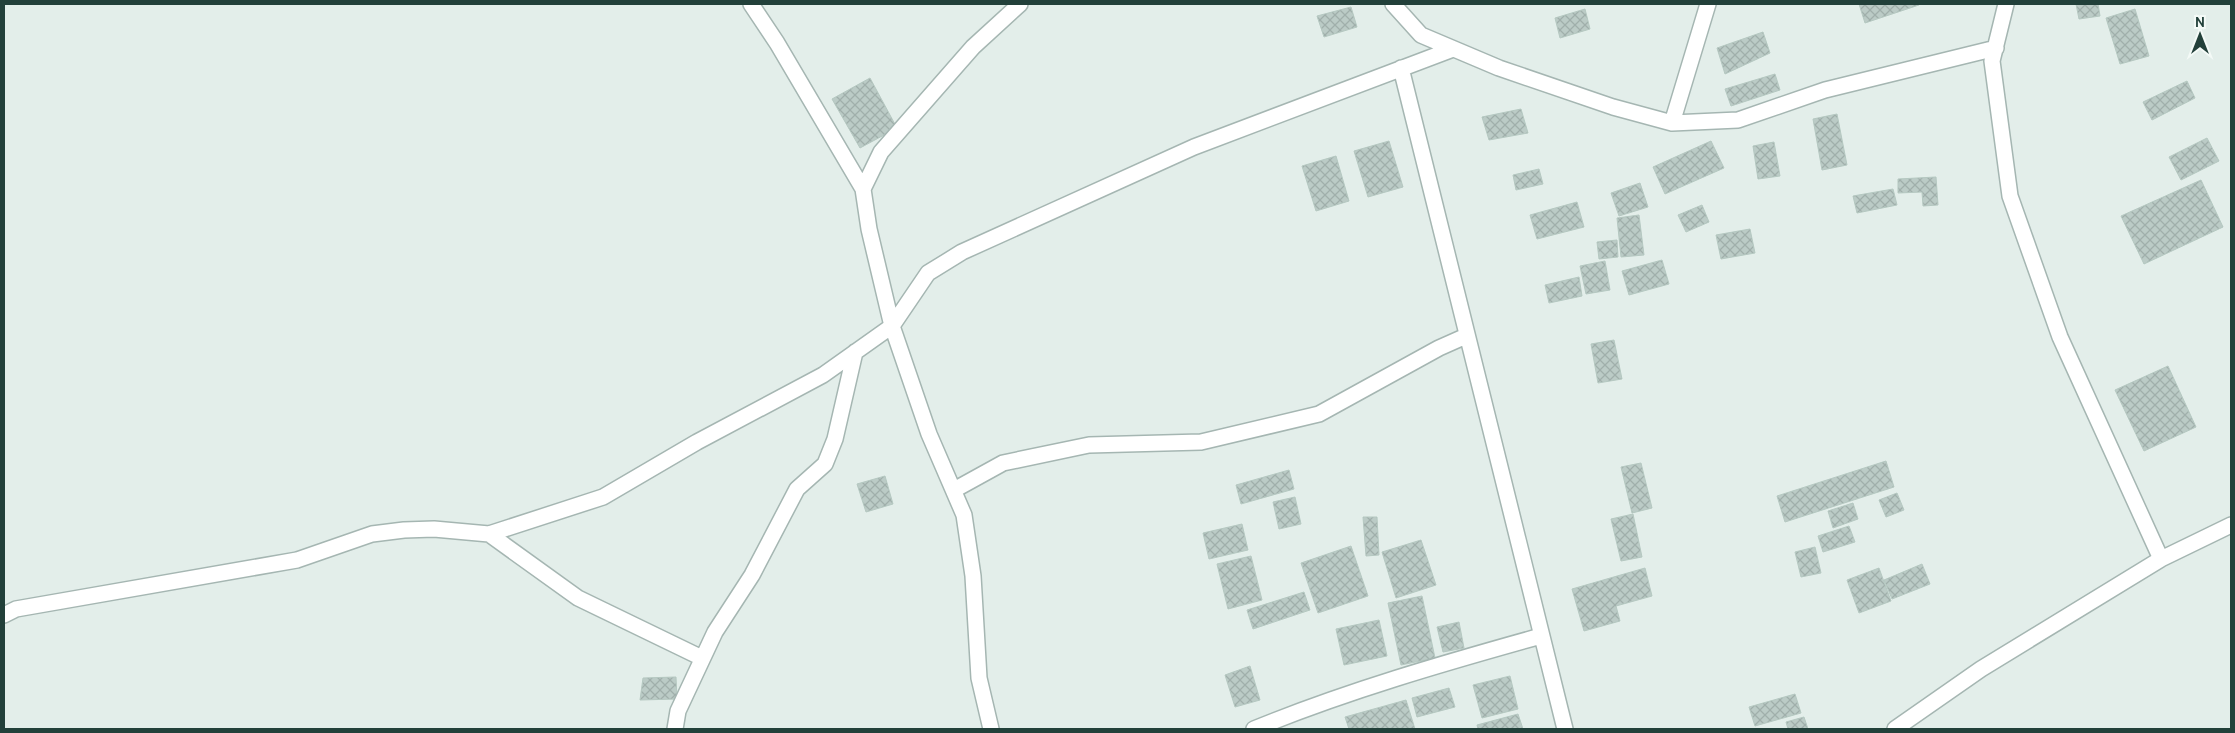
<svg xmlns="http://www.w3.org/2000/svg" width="2235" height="733" viewBox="0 0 2235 733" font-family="Cabin,sans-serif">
<defs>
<pattern id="building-cross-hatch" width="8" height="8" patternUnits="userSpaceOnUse" patternTransform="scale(1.25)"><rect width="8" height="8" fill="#bbcbc6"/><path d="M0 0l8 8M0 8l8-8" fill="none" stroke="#a0afab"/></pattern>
</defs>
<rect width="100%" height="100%" fill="#e3eeea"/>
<path fill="url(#building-cross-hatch)" stroke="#b5c8c1" d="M1859 4H1919V5L1865 23Z
M2076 4H2098L2100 16 2079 19Z
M1351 7 1357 27 1324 37 1317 16Z
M1585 9 1590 29 1560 38 1555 18Z
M2135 9 2149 56 2120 64 2106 18Z
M1763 32 1770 53 1725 74 1717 48Z
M1775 74 1780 90 1731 106 1725 89Z
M870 78 897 128 860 148 832 99Z
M2187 81 2195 98 2152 120 2143 102Z
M1521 109 1528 133 1489 140 1482 117Z
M1837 114 1847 165 1822 170 1813 119Z
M2207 138 2219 161 2181 180 2169 157Z
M1389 141 1403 187 1368 197 1354 151Z
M1711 141 1724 168 1665 194 1653 167Z
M1774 142 1780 176 1758 179 1753 146Z
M1336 156 1349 201 1316 211 1302 166Z
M1539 169 1543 184 1516 190 1513 175Z
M1936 177 1938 205 1923 206 1922 192 1898 193V179Z
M2201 180 2223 227 2144 264 2121 216Z
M1640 183 1648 207 1619 216 1611 193Z
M1893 189 1897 205 1857 213 1853 196Z
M1577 202 1584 227 1537 239 1530 215Z
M1702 205 1709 222 1686 232 1678 215Z
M1639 215 1644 255 1621 257 1617 218Z
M1750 229 1755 253 1721 259 1716 235Z
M1617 240 1618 257 1599 259 1597 242Z
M1662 260 1669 284 1629 295 1622 271Z
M1605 261 1610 290 1586 294 1580 266Z
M1579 277 1582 296 1549 303 1545 285Z
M1614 340 1622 379 1598 383 1591 344Z
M2168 366 2196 427 2144 451 2115 390Z
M1886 461 1894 487 1785 522 1777 496Z
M1641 463 1652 508 1632 513 1621 467Z
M1289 470 1294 489 1241 504 1236 485Z
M885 476 893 504 866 512 857 484Z
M1897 493 1904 510 1886 517 1879 500Z
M1295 497 1301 524 1279 529 1273 502Z
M1853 503 1858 519 1833 528 1828 511Z
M1633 514 1642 557 1621 561 1611 519Z
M1363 517H1377L1379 555 1366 556Z
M1242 524 1248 550 1209 559 1203 533Z
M1849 526 1855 542 1823 552 1818 536Z
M1421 540 1436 585 1396 598 1382 552Z
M1351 546 1368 596 1318 613 1301 563Z
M1815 547 1821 573 1801 577 1795 552Z
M1251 556 1262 600 1228 609 1217 564Z
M1922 564 1930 584 1892 599 1884 580Z
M1645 568 1652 596 1616 606 1620 621 1584 631 1572 589Z
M1879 568 1891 601 1859 613 1847 580Z
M1304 592 1310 610 1253 629 1247 610Z
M1422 596 1435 658 1401 665 1388 603Z
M1379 620 1387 656 1344 665 1336 629Z
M1459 622 1464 648 1443 652 1437 627Z
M1250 666 1260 700 1235 707 1225 675Z
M1510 676 1518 709 1482 718 1473 685Z
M676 677 677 699 640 700 643 678Z
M1449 688 1455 707 1417 717 1412 698Z
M1795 694 1801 713 1755 726 1749 707Z
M1406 700 1415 729H1349L1345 717Z
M1518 714 1523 729H1478L1477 725Z
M1804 717 1808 729H1788L1786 722Z"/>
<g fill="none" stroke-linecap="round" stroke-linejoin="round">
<g stroke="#a5b6b2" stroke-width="18">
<path id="minor" d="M751 4 777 43 863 189
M1393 4 1421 35 1499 68 1613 107 1672 123 1738 120 1825 90 1996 48
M2006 4 1992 61 2010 196 2060 337 2161 559
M1401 68 1565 729
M1672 123 1708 4
M954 490 1003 463 1089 445 1201 442 1319 414 1439 348 1466 336
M489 534 578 598 702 658
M4 615 16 609 297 560 372 534 404 530 434 529 489 534 603 497 697 442 823 375 892 326 928 273 962 252 1194 147 1453 49
M675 729 678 711 715 632 752 575 797 489 825 464 835 439 855 352
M991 729 979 678 973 576 964 515 929 434 892 326 869 229 863 189 881 152 973 47 1020 4
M1254 729C1347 691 1444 663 1541 636
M1895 729 1981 669 2161 559 2231 525"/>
</g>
<use href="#minor" stroke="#fff" stroke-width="15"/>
</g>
<rect width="2235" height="733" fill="none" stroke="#22403a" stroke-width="10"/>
<g transform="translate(2200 35)" stroke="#f4faf7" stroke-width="4" paint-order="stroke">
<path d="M0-4L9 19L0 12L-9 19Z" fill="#22403a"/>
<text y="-8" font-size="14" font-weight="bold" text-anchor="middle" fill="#22403a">N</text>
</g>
</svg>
